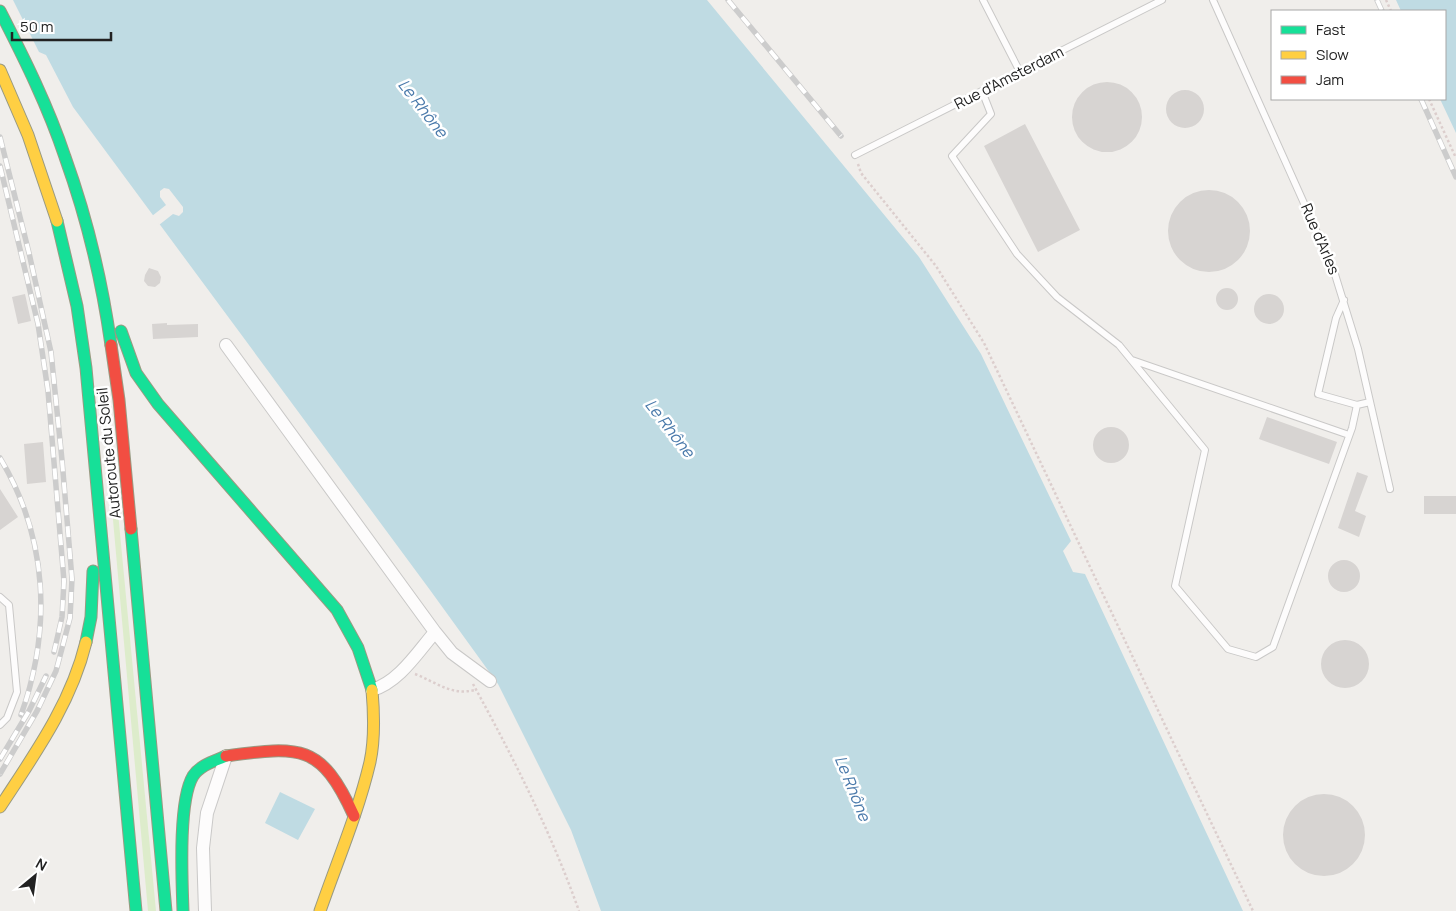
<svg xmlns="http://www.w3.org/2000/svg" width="1456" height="911" viewBox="0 0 1456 911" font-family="Manrope,sans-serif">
<rect width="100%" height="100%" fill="#f0eeeb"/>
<path fill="#ddeccb" d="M102 397H107L156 911H148Z"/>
<path fill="#bfdbe3" d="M13 0H707L919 257 981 354 1071 541 1063 551 1073 572 1085 574 1243 911H601L571 830 498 684 430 590 73 107 46 55 39 52Z
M1396 0H1456V133L1440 99H1445V11H1401Z
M280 792 315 809 298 840 265 823Z"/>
<path fill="#f0eeeb" d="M164 188 169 189 183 207V212L179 216 173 214 159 225 152 216 166 205 160 197V191Z"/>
<path fill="#d7d4d2" d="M1072 117a35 35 0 1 1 70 0a35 35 0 1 1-70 0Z
M1166 109a19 19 0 1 1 38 0a19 19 0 1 1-38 0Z
M1025 124 1080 230 1038 252 984 146Z
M1168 231a41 41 0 1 1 82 0a41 41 0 1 1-82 0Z
M149 268 158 271 161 277 160 283 155 287 148 286 144 281 145 275Z
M1216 299a11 11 0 1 1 22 0a11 11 0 1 1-22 0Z
M1254 309a15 15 0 1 1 30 0a15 15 0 1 1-30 0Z
M25 294 31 321 18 324 12 297Z
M167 323V325L198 324V337L153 339 152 324Z
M1267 417 1337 442 1329 464 1259 439Z
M1093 445a18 18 0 1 1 36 0a18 18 0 1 1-36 0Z
M43 442 46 482 27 484 24 444Z
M1357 472 1368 476 1355 511 1366 516 1359 537 1338 528Z
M0 489 18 517 0 530Z
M1424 496H1456V514H1424Z
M1328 576a16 16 0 1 1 32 0a16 16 0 1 1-32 0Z
M1321 664a24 24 0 1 1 48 0a24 24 0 1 1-48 0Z
M1283 835a41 41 0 1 1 82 0a41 41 0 1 1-82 0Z"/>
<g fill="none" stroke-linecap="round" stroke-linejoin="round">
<g stroke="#c9c8c7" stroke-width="8">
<path id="lane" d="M983 0 1020 72
M1213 0 1333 268 1358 349 1390 489
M982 91 991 114 952 156 1017 254 1057 297 1119 345 1205 450 1175 586 1228 649 1256 657 1273 647 1352 428 1357 405
M855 155 1162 0
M1344 300 1336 318 1318 394 1357 405 1370 402
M1132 360 1349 435
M0 597 9 605 17 692 7 718 0 725"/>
</g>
<g stroke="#c9c8c7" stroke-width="14">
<path id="street" d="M226 345 435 632C417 653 399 682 372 690
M435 632 452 653 490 681
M205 911 203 848 207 813 226 756"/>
</g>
<g stroke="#999a82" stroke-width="13">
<path id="fast" d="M0 11C24 58 48 106 65 157 87 218 102 281 111 345
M57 221 77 306 86 368 136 911
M121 331 136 373 158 404 337 610 358 648 372 690
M131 529 166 911
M86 642 91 617 93 571
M183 911C182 880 178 801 193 776 200 765 215 761 226 756"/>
</g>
<g stroke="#999a82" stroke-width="13">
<path id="slow" d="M0 70 28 135 57 221
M0 807C34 755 71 704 86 642
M320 911C337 862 358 813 370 762 375 739 374 713 372 690"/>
</g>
<g stroke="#999a82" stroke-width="13">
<path id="jam" d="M111 345 119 400 131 529
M226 756C300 746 321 743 354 816"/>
</g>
<path stroke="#dccecd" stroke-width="2.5" stroke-dasharray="2.5 2.5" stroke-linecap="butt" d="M1386 0 1391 11
M1429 99 1456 158
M858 164 861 173 936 266 984 343 1253 911
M415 674C436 682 451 696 475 690
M473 684C513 757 551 832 579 911"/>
<use href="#lane" stroke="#fdfcfc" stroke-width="6"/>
<use href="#street" stroke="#fdfcfc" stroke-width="12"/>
<use href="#fast" stroke="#16e098" stroke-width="11"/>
<use href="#slow" stroke="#ffcf43" stroke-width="11"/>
<use href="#jam" stroke="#f24e42" stroke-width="11"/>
<g stroke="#ccc" stroke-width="5.5">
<path id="rail" d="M728 0 841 136
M1377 0 1382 11
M1421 99 1456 177
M0 137 29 253 51 352 62 460 72 579 70 618 56 671 37 711 0 774
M0 166 38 324 48 391 64 581 62 617 54 652
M0 458C48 538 52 628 21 715
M0 759 29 711 46 676"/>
</g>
<use href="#rail" stroke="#fff" stroke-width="4" stroke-dasharray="11" stroke-linecap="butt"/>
</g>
<g text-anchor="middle" stroke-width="5" stroke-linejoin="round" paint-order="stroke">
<g font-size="15" fill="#222" stroke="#fff">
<text transform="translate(1009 78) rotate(-27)" y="5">Rue d'Amsterdam</text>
<text transform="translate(1320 239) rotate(67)" y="5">Rue d'Arles</text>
<text transform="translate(109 453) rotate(-96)" y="5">Autoroute du Soleil</text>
</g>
<g font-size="16" font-style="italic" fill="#4a7aab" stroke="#fff">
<text transform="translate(423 108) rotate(52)" y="6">Le Rhône</text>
<text transform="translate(670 428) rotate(52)" y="6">Le Rhône</text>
<text transform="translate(853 788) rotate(68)" y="6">Le Rhône</text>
</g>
</g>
<rect x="1271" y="10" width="175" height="90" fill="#ffffff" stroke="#a7a7a7"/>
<rect x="1281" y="26" width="25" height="8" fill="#16e098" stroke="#a7a7a7"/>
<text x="1316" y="35" font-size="15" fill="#222222">Fast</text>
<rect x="1281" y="51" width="25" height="8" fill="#ffcf43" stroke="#a7a7a7"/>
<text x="1316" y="60" font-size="15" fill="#222222">Slow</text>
<rect x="1281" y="76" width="25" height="8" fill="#f24e42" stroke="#a7a7a7"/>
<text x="1316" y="85" font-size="15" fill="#222222">Jam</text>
<g transform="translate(35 876) rotate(29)" stroke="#ffffff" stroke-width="4" paint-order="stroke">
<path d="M0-4L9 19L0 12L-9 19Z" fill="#222222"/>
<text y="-8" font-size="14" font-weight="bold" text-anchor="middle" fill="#222222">N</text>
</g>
<path d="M12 32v8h99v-8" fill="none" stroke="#222222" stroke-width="2.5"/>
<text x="20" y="32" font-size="15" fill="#222222" stroke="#ffffff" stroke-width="4" paint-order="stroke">50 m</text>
</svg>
